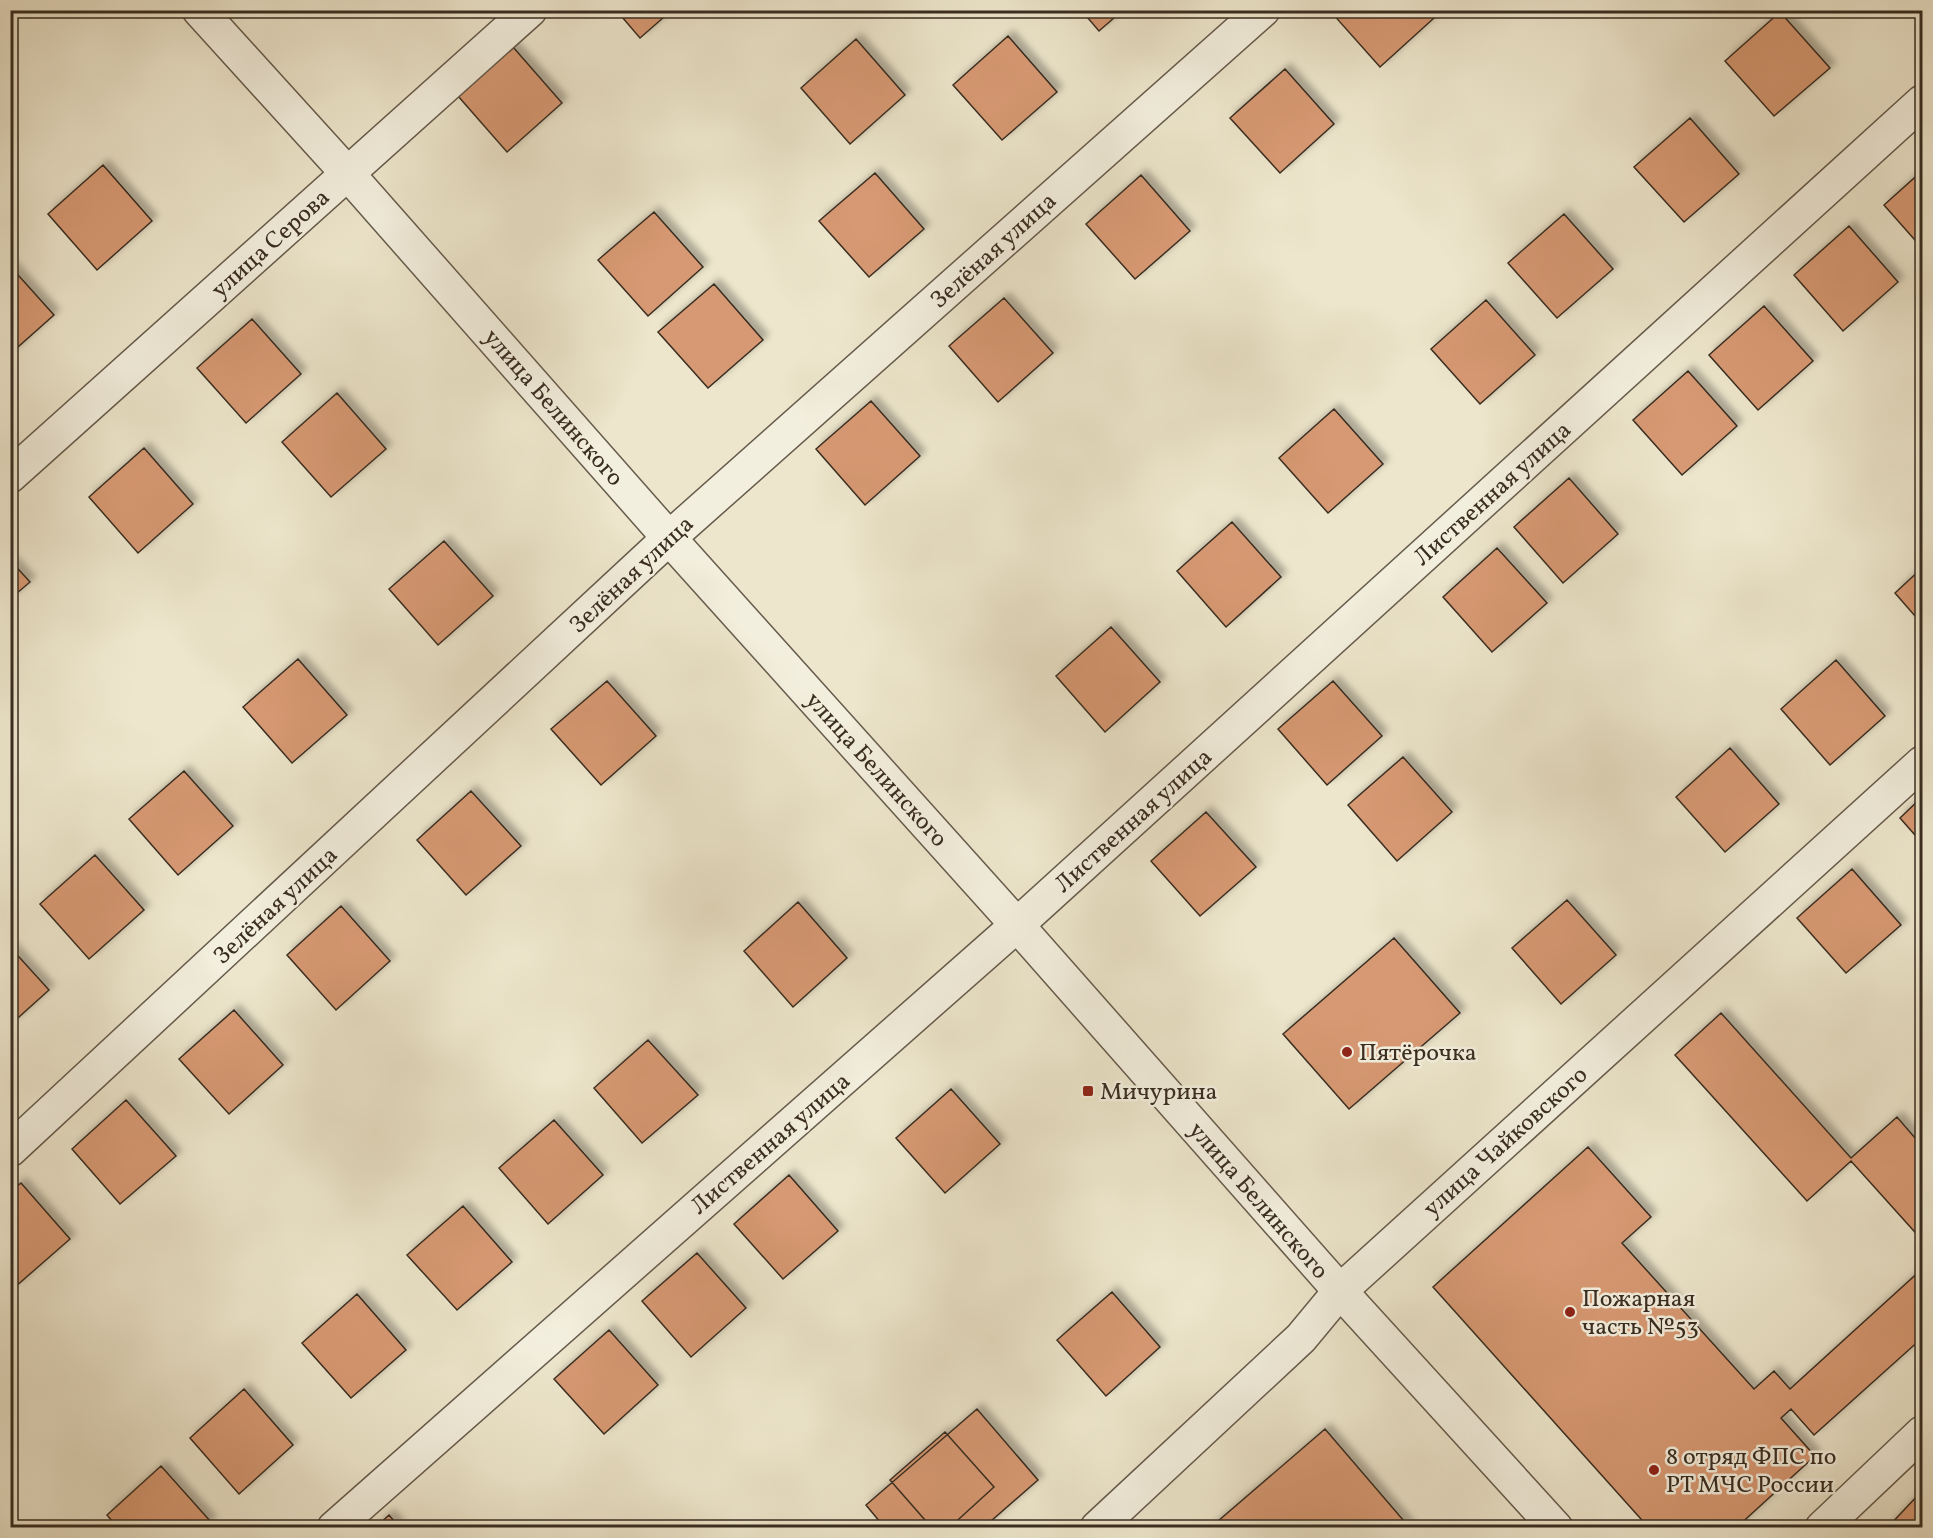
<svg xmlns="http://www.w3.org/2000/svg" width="1933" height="1538" viewBox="0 0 1933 1538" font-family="Vollkorn,serif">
<defs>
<filter id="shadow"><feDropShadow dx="5.5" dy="-5.5" stdDeviation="3" flood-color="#0004"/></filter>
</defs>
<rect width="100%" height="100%" fill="#ede6cc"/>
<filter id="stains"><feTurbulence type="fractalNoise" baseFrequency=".00333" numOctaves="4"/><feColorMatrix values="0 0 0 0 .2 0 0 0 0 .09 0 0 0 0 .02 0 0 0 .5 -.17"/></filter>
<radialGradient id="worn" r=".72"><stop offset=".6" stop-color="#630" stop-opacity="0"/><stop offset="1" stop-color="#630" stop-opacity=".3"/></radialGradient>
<path fill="#d79973" stroke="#392d21" stroke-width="1.5" filter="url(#shadow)" d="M616 10H672L640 38Z
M1081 10H1123L1099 31Z
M1332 10H1427L1434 18 1380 67 1331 12Z
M1780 12 1830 68 1774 116 1725 61Z
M1008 36 1057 92 1002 140 953 85Z
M856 39 905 95 850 144 801 88Z
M513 47 562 103 507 152 458 96Z
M1285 69 1334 124 1280 173 1230 118Z
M1690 118 1739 174 1684 222 1634 167Z
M103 165 152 221 97 270 48 214Z
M1922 171V248L1884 205Z
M875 173 924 229 869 277 819 221Z
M1141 175 1190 231 1135 279 1086 224Z
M654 212 703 267 648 316 598 260Z
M1564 214 1613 269 1557 318 1508 263Z
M1849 226 1898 282 1843 331 1794 275Z
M10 266 54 315 10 354Z
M714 284 763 340 708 388 658 332Z
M1004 298 1053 353 998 402 949 346Z
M1486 300 1535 355 1480 404 1431 349Z
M1764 306 1813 361 1758 410 1709 355Z
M252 319 301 374 246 423 197 368Z
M1688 371 1737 426 1682 475 1633 420Z
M337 393 386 449 331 497 282 442Z
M871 401 920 456 865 505 816 449Z
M1334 409 1383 464 1328 513 1279 458Z
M144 448 193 504 138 553 89 497Z
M1569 478 1618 534 1563 583 1514 527Z
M1232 522 1281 577 1226 627 1177 571Z
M444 541 493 596 438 645 389 589Z
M1497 548 1547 603 1492 652 1443 597Z
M10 560 30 582 10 599Z
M1922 568V624L1895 593Z
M1111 627 1160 682 1105 732 1056 676Z
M298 659 347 715 292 763 243 707Z
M1836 660 1885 716 1830 765 1781 709Z
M607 681 656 736 601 785 551 729Z
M1333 681 1382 736 1327 785 1278 729Z
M1730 748 1779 804 1725 852 1676 797Z
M1403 757 1452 812 1397 861 1348 805Z
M184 771 233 826 178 875 129 819Z
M471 791 521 846 466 895 417 840Z
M1922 797V843L1900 818Z
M1206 812 1256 867 1200 916 1151 861Z
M95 855 144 910 89 959 40 904Z
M1852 869 1901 925 1846 973 1797 918Z
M1567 900 1616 955 1561 1004 1512 948Z
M798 902 847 958 793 1007 744 951Z
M341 906 390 961 336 1010 287 955Z
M1394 938 1460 1013 1349 1109 1283 1034Z
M10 947 49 990 10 1025Z
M234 1010 283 1065 229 1114 179 1059Z
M1721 1013 1851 1158 1897 1117 1922 1146V1240L1851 1161 1807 1201 1675 1055Z
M648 1040 698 1095 642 1143 594 1088Z
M951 1089 1000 1144 945 1193 896 1138Z
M126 1100 176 1156 120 1204 72 1149Z
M554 1120 603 1175 548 1224 499 1168Z
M1588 1147 1651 1217 1622 1243 1754 1389 1774 1371 1790 1389 1922 1269V1338L1814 1435 1791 1409 1781 1418 1815 1456 1736 1528H1649L1433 1287Z
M789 1175 838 1231 783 1279 734 1224Z
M21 1183 70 1239 15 1287 10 1283V1192Z
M463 1206 512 1262 457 1310 407 1255Z
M697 1253 746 1308 691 1357 642 1301Z
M1112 1292 1160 1347 1106 1396 1057 1340Z
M357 1294 406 1350 351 1398 302 1343Z
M609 1330 658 1385 604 1434 554 1379Z
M244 1389 293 1445 239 1494 190 1438Z
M977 1409 1038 1480 983 1528H885L866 1505Z
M1325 1429 1410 1528H1336L1334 1525 1331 1528H1210Z
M945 1432 994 1487 949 1528H932L890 1480Z
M161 1466 211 1522 204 1528H118L107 1515Z
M1922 1491V1528H1887Z
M389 1515 400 1528H375Z"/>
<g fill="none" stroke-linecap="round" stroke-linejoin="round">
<g stroke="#665b4c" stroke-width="36">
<path id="minor" d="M10 476 530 10
M10 1150 669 538 1263 10
M334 1528 1017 925 1922 102
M1097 1528 1301 1338 1340 1291 1922 763
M1822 1528 1922 1433"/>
</g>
<g stroke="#665b4c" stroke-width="36">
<path id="tertiary" d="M199 10 348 174 669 538 1017 925 1340 1291 1556 1528"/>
</g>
<use href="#minor" stroke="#f3efde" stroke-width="33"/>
<use href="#tertiary" stroke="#f3efde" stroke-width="33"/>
</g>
<g fill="#8f2418" stroke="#f3efde" stroke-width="2">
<circle cx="1347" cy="1052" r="6"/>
<rect x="1082" y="1085" width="12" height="12" rx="3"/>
<circle cx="1570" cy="1312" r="6"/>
<circle cx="1654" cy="1470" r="6"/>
</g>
<g text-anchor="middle" stroke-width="5" stroke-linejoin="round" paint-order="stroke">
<g font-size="24" fill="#392d21" stroke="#f3efde">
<text transform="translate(270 243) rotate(-42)" y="8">улица Серова</text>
<text transform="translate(993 250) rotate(-42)" y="8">Зелёная улица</text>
<text transform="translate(554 407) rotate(49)" y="8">улица Белинского</text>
<text transform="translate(1492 493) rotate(-42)" y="8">Лиственная улица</text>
<text transform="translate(631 574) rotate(-43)" y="8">Зелёная улица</text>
<text transform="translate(877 769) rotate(48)" y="8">улица Белинского</text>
<text transform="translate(1133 820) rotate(-42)" y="8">Лиственная улица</text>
<text transform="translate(275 905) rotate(-43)" y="8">Зелёная улица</text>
<text transform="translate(1505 1141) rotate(-42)" y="8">улица Чайковского</text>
<text transform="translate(770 1143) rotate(-41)" y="8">Лиственная улица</text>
<text transform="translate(1259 1200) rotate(49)" y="8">улица Белинского</text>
</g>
<g font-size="24" fill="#392d21" stroke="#f3efde" text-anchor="start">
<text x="1359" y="1060">Пятёрочка</text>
<text x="1100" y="1099">Мичурина</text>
<text x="1582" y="1306">Пожарная<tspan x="1582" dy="28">часть №53</tspan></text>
<text x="1666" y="1464">8 отряд ФПС по<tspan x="1666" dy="28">РТ МЧС России</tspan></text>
</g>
</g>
<rect width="1933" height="1538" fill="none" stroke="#ede6cc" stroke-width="36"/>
<rect x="12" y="12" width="1909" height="1514" fill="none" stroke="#392d21" stroke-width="3"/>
<rect x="18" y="18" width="1897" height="1502" fill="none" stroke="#392d21" stroke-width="1.5"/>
<rect width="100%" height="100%" filter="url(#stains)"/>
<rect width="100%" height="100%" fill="url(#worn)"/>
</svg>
